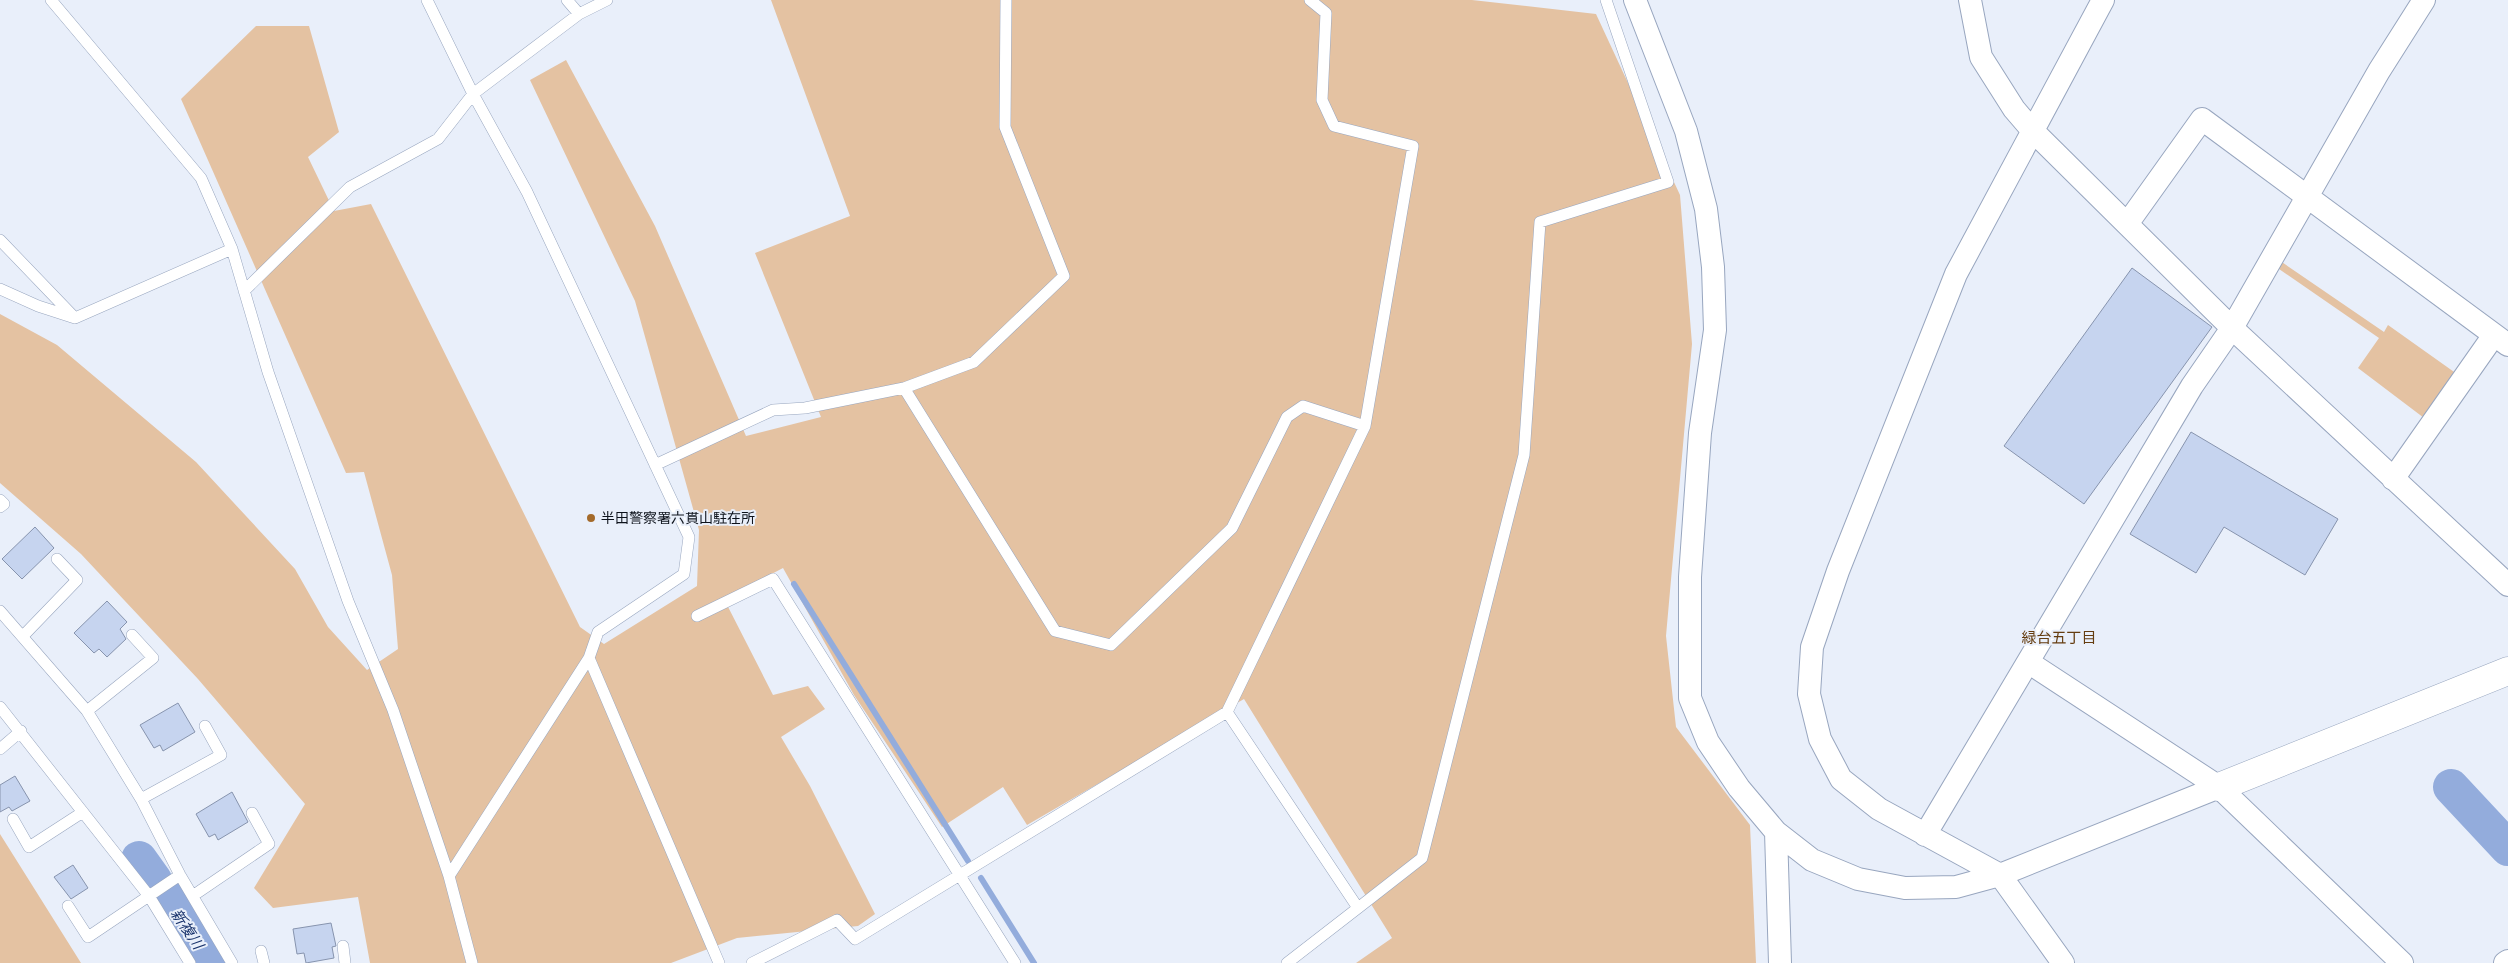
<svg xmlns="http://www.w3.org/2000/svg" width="2508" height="963" viewBox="0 0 2508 963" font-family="'Public Sans','Noto Sans JP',sans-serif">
<rect width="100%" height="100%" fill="#e9effa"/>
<path fill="#e4c2a2" d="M771 0H1472L1596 14 1680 195 1692 344 1666 636 1676 727 1750 825 1756 963H1356L1392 938 1244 699 1027 825 1003 787 942 827 854 695 783 568 724 599 773 695 808 686 825 709 781 737 810 786 875 914 858 926 737 938 671 963H370L358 897 273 908 254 888 305 804 198 679 81 554 0 483V314L57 345 196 462 295 569 328 627 367 670 398 649 392 575 364 472 346 473 181 99 256 26H309L339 132 308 157 334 211 371 204 580 627 604 644 697 586 699 530 635 301 530 80 566 60 655 226 746 436 821 417 755 253 850 216Z
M2273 256 2384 332 2388 325 2464 379 2432 424 2358 368 2379 338 2269 262Z
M0 834 81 963H0Z"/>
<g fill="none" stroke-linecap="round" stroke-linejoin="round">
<path stroke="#93acdc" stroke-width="6" d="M794 584 968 861
M981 878 1034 963"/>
<path stroke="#93acdc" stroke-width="36" d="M2451 787 2508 848
M139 859 154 880
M165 895 210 963"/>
</g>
<path fill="#c6d4ef" stroke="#8794ae" d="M2132 268 2212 327 2084 504 2004 446Z
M2191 432 2338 519 2305 575 2224 527 2196 573 2130 534Z
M35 527 54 548 22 579 2 559Z
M107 601 127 622 120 629 126 639 107 657 99 649 94 653 74 633Z
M178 703 195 732 163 751 160 745 154 748 140 725Z
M15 776 30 801 12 811 9 807 0 812V785Z
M232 792 248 822 218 840 215 834 209 837 196 814Z
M73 865 88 888 71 899 54 877Z
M331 923 336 946 332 947 334 958 306 963 304 953 297 954 293 929Z"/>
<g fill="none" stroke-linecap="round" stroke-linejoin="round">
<g stroke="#98a6bf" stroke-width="12">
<path id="service" d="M51 0 201 178 232 249 268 372 348 601 393 710 449 876 472 963
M427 0 473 94 527 192 689 537 684 574 598 632 589 658 719 963
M567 0 579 14
M0 240 73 316
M0 289 38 306 75 318 232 249
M244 291 350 187 438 139 473 94 579 14 607 0
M904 388 1055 631 1111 645 1232 528 1287 417 1303 406 1365 426
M655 465 773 410 805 408 904 388 974 362 1064 276 1005 127 1006 0
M0 500 4 504 0 507
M0 611 87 711 141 799 180 875 232 963
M697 616 773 579 1015 963
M23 636 77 580 57 559
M0 707 149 896 190 963
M87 711 153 658 132 635
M1227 712 1358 908 1287 963
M0 749 21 731
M141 799 221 755 205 726
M13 819 29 847 83 812
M449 876 589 658
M194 895 269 844 252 813
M68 906 88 937 180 875
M1358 908 1422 858 1524 455 1540 222 1668 182 1606 0
M343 946 345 963
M261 951 264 963
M752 963 837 920 855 939 1227 712 1365 426 1413 146 1334 126 1322 100 1326 13 1310 0"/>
</g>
<g stroke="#98a6bf" stroke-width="24">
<path id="minor" d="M1635 0 1686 131 1706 209 1713 267 1715 330 1700 433 1690 577V698L1708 742 1739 788 1776 832 1812 860 1858 879 1905 888 1956 887 2000 875 2219 787
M1970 0 1981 57 2014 109 2032 130 2232 328 2508 585
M2127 224 2202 119 2508 345
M2393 479 2494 335
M2028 662 2219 787 2402 963
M1776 832 1780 963
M1925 835 2192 386 2232 328 2379 71 2424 0
M2063 963 2000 875 1879 809 1841 779 1820 739 1809 694 1812 647 1838 571 1956 274 2103 0
M2505 963 2508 961"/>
</g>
<g stroke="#98a6bf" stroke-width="29">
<path id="tertiary" d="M2219 787 2508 671"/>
</g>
<use href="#service" stroke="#fff" stroke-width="11"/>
<use href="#minor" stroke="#fff" stroke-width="22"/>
<use href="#tertiary" stroke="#fff" stroke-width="28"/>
</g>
<circle fill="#a46a2a" stroke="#e9effa" stroke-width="2" cx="591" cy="518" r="5"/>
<g text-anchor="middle" stroke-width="4" stroke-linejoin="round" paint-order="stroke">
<g font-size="14" fill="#0d121b" stroke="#e9effa" text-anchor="start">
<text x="601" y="523">半田警察署六貫山駐在所</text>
</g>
<g font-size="15" fill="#653d10" stroke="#e9effa">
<text x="2059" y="643">緑台五丁目</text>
</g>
<g font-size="15" font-style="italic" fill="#18326b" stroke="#e9effa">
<text transform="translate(187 929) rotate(56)" y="5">新複川</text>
</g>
</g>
</svg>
